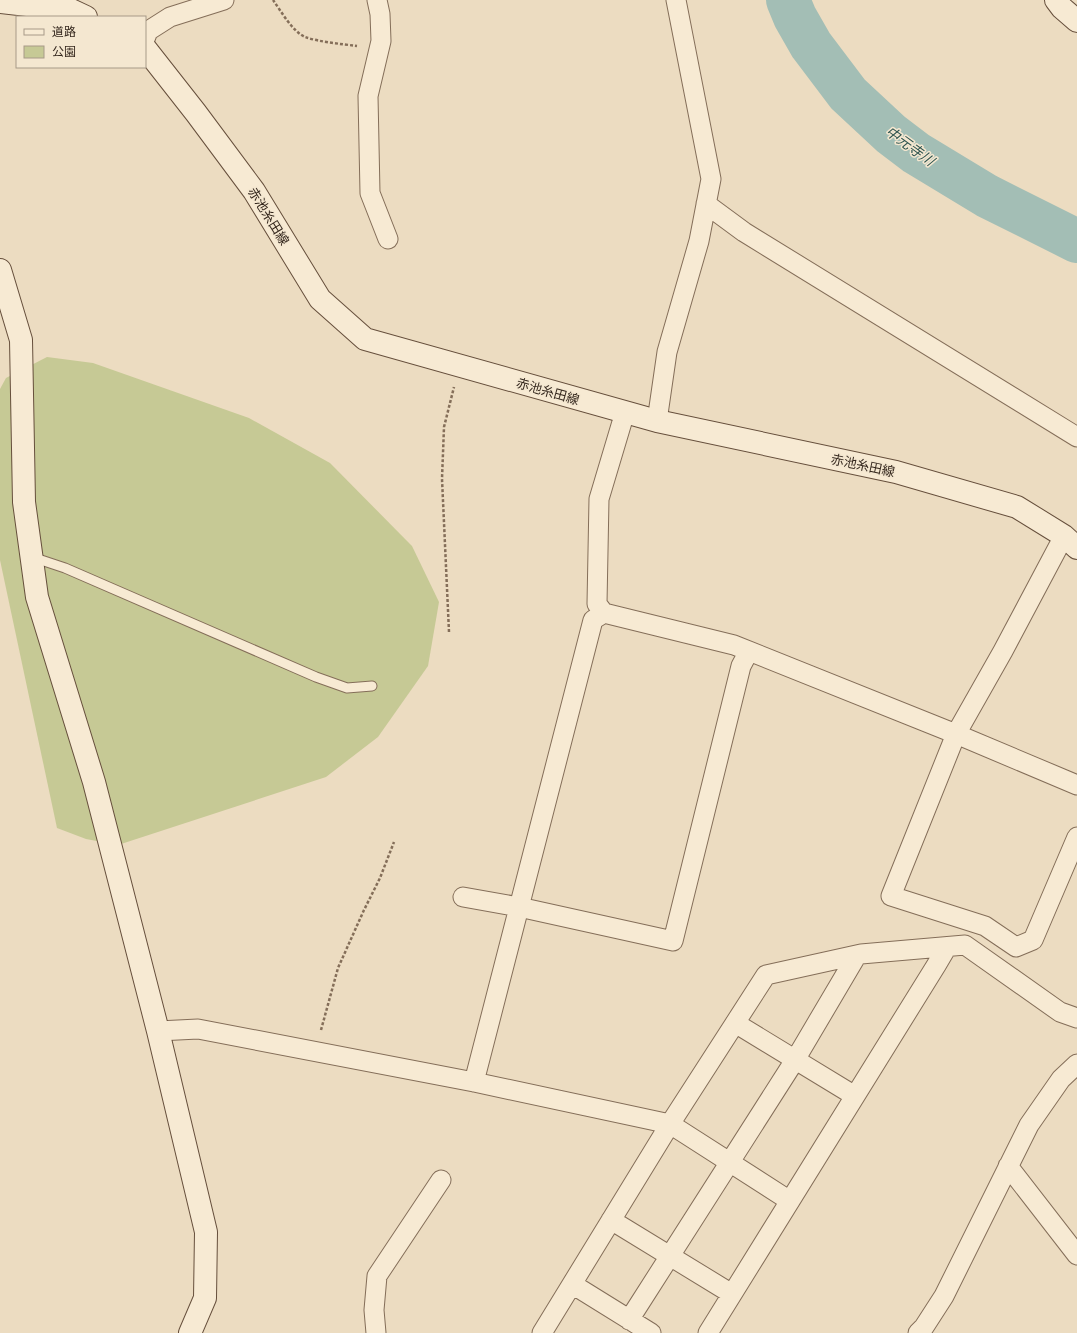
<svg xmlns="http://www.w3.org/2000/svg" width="1077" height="1333" viewBox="0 0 1077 1333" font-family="Georgia,'Noto Sans JP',serif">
<rect width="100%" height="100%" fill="#ecdcc1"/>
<path fill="#c6c995" d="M47 357 93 363 249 418 330 463 412 546 439 602 428 666 378 737 326 777 118 845 86 839 57 828 0 560V389L6 378Z"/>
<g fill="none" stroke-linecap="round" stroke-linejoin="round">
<path stroke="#a3beb5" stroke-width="44" d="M788 0 795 17 811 45 848 94 891 134 916 153 987 196 1077 241"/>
<g stroke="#846e59" stroke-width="11">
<path id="lane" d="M32 557 65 568 316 677 347 688 372 686"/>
</g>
<g stroke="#846e59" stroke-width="21">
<path id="street" d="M377 0 380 14 381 41 368 96 370 193 388 239
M145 39 148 31 170 17 224 0
M706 204 744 232 1077 437
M657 421 667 352 699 241 711 179 676 0
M1064 536 1003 651 956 734 891 896 985 926 1016 947 1033 940 1077 837
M604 613 597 604 599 499 625 412
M463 897 519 907 673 941 741 666 749 651
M735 1023 855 1096
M158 1031 198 1029 474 1082 670 1124 790 1201
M474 1082 593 620 604 613 734 645 956 734 1077 785
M1008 1166 1077 1255
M611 1220 732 1294
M572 1284 651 1333
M629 1320 795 1060 857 955
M376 1333 374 1310 377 1276 441 1180
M542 1333 670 1124 766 975 861 954 965 945 1060 1012 1077 1018
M708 1333 937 964 947 947
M918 1333 924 1327 944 1296 1029 1125 1061 1079 1077 1064"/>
</g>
<g stroke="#664f3c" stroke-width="24">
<path id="secondary" d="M1056 0 1062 8 1077 21
M0 2 71 10 86 17
M145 48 196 113 254 191 320 299 365 339 657 421 896 472 1017 507 1064 536 1077 548
M0 270 21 340 24 502 37 597 94 782 158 1031 206 1232 205 1298 190 1333"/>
</g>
<path stroke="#846e59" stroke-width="2.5" stroke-dasharray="3 2" stroke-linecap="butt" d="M273 0C281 11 292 31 305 37 319 42 342 44 357 46
M449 632 442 479 444 427 454 387
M321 1030 338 968 364 910 380 878 394 842"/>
<use href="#lane" stroke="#f7ead3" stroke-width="9"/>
<use href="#street" stroke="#f7ead3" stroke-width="19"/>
<use href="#secondary" stroke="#f7ead3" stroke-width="22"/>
</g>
<g text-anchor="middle" stroke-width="3" stroke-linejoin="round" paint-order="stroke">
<g font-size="13" fill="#34271d" stroke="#f4e7d0">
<text transform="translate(269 216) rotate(58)" y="5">赤池糸田線</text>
<text transform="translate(548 391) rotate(16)" y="5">赤池糸田線</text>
<text transform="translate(863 465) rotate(12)" y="5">赤池糸田線</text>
</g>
<g font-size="14" font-style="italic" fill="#2d544f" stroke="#f4e7d0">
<text transform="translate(910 146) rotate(36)" y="5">中元寺川</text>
</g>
</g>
<rect x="16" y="16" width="130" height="52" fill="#f4e7d0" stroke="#a79a88"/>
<rect x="24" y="29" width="20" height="6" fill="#f7ead3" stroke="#a79a88"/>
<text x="52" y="36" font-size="12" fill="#34271d">道路</text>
<rect x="24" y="46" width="20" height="12" fill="#c6c995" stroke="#a79a88"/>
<text x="52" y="56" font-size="12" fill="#34271d">公園</text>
</svg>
